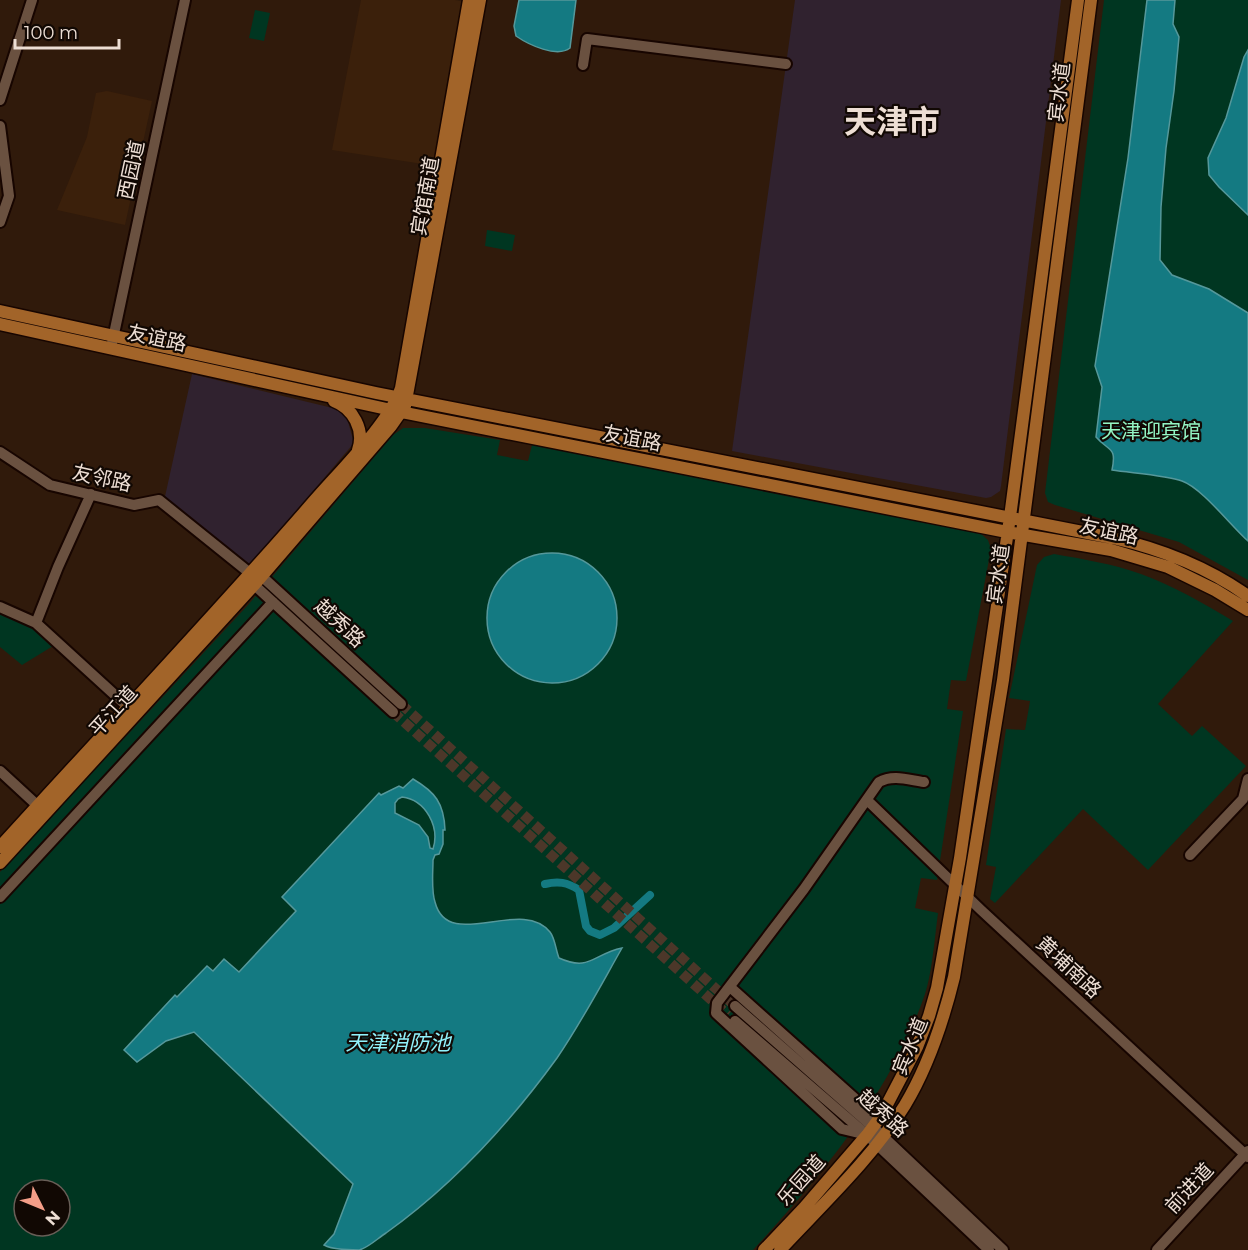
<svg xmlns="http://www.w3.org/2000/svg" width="1248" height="1250" viewBox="0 0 1248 1250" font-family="Montserrat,'Noto Sans SC',sans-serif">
<rect width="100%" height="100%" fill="#301a0b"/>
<path fill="#30222f" d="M795 0H1061L1001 486 1000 491 991 497 986 498 732 451Z
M192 374 345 411 354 443 248 567 164 501Z"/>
<path fill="#3b200b" d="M361 0H455L465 2 436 166 332 150Z
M107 91 152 101 125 225 57 210 87 137 96 93Z"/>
<path fill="#003621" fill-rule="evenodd" d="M1104 0H1248V580L1179 542 1055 505 1048 502 1045 493Z
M255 10 270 13 264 41 249 38Z
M487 230 515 235 512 251 485 246Z
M403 428H425L500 440 497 455 528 461 532 445 605 456 980 533 988 540 991 549 966 681 951 680 947 709 963 711 937 880 921 878 915 908 938 913C935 936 932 973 925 994 892 1091 821 1176 753 1250H0V872L248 605 393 435ZM24 1190H60V1226H24Z
M1054 554C1083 559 1113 564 1141 574 1174 586 1203 603 1233 621L1158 704 1192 736 1202 726 1246 766 1148 870 1083 809 995 903 990 899 996 867 986 865 1006 729 1025 730 1030 701 1009 698 1037 565 1044 557Z
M0 614 34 628 53 646 22 665 0 647Z"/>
<path fill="#147a82" stroke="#55989b" stroke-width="1.5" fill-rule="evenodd" d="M519 0H576L570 48C557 58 529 45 516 36L514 26Z
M1147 0H1175L1173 24 1179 37 1174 91 1166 148 1161 207 1160 260 1172 275 1209 289 1248 313V541C1231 526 1202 488 1182 481 1166 475 1131 473 1112 470 1117 446 1109 452 1096 437L1102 387 1095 366 1128 158Z
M1248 50V215L1219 187 1209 175 1208 158 1226 118 1244 57Z
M487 618a65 65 0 1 1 130 0a65 65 0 1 1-130 0Z
M413 779C435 792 444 803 445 830H443V844L439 854 435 855 433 860C433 873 431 890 435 902 448 953 521 896 550 932 555 938 556 951 559 958 590 972 593 954 622 948 601 985 581 1023 557 1058 509 1124 453 1185 386 1233 378 1238 368 1248 359 1250 348 1250 333 1250 324 1245L334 1234 353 1184 194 1032 166 1041 137 1062 124 1050 175 995 177 997 207 966 213 971 224 959 239 972 296 911 282 897 379 793 381 795 399 786 403 788ZM402 797C426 800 440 827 433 849L430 848 428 837 419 825 395 813V803L398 799Z"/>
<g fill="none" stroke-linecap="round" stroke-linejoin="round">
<path stroke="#147a82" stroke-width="8" d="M545 884C558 881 567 882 579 890L586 926 590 931 600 935 614 928 650 895"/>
<path stroke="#4c3729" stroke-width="10" stroke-dasharray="10 5" stroke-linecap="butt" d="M401 704 735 1006
M393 712 728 1015"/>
<g stroke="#170500" stroke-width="14">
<path id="minor" d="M583 65 587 39 786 64
M0 100 32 0
M0 126 9 196 0 222
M111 348 185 0
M0 452 50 485 134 505 159 500 251 574
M257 572 401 704
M250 581 393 712
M0 607 36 623 128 707
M36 623 58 567 91 494
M0 771 38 806
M867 800 981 910 1248 1157
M1190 855 1243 799 1248 779
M0 897 273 602
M730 987 861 1104 869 1119
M735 1006 873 1127 1003 1250
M735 1021 867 1135 989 1250
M867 1135 842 1129 716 1013 717 1003 804 889 879 782C893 774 909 780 924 782
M1157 1250 1248 1151"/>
</g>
<g stroke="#170500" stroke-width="15">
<path id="major" d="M0 311 376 393 1113 538C1161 549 1207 567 1248 596
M0 324 396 411 1007 532 1111 550 1168 567 1215 590 1248 610
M334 401C353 408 365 430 358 450
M0 847C105 731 213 618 315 500 340 471 390 422 401 388L469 0
M0 863 254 585 391 426 405 406 480 0
M764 1250 804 1208 867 1135 881 1116 917 1047 929 1016 937 988 960 858 1010 517 1078 0
M780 1250C821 1206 874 1156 905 1105 929 1065 943 1022 954 977L1003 680 1091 0"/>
</g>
<use href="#minor" stroke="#6a5140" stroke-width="10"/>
<use href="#major" stroke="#a26429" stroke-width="12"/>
</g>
<g text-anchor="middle" stroke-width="4.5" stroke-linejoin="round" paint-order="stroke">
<g font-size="20" fill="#edded4" stroke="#110803">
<text transform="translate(1059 92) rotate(-83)" y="7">宾水道</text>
<text transform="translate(131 170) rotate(-78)" y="7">西园道</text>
<text transform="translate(425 196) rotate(-80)" y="7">宾馆南道</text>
<text transform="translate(157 338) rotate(12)" y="7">友谊路</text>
<text transform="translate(632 438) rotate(11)" y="7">友谊路</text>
<text transform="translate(102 478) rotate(12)" y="7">友邻路</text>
<text transform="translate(1109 531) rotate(12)" y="7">友谊路</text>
<text transform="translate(998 574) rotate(-82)" y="7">宾水道</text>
<text transform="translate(340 623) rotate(43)" y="7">越秀路</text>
<text transform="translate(113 711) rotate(-48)" y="7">平江道</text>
<text transform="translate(1069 967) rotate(43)" y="7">黄埔南路</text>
<text transform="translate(910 1046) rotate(-67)" y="7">宾水道</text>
<text transform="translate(883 1113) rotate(42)" y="7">越秀路</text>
<text transform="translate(801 1180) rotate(-48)" y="7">乐园道</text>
<text transform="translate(1189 1188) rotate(-47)" y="7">前进道</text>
</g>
<g font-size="20" fill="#93f5c4" stroke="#110803">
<text x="1151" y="438">天津迎宾馆</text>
</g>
<g font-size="21" font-style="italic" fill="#91f2fb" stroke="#110803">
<text x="398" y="1050">天津消防池</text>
</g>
<g font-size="32" font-weight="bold" fill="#edded4" stroke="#110803">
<text x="892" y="133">天津市</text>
</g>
</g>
<g transform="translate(42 1208) rotate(133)"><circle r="28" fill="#110803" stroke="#695e57" stroke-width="1.5"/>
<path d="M0-4.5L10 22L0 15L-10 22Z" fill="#f49e88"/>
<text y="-9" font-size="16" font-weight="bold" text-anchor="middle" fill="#edded4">N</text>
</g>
<path d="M15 39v9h104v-9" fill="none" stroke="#edded4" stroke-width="3"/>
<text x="24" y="39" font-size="18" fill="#edded4" stroke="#110803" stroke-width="4.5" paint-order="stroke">100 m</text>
</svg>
